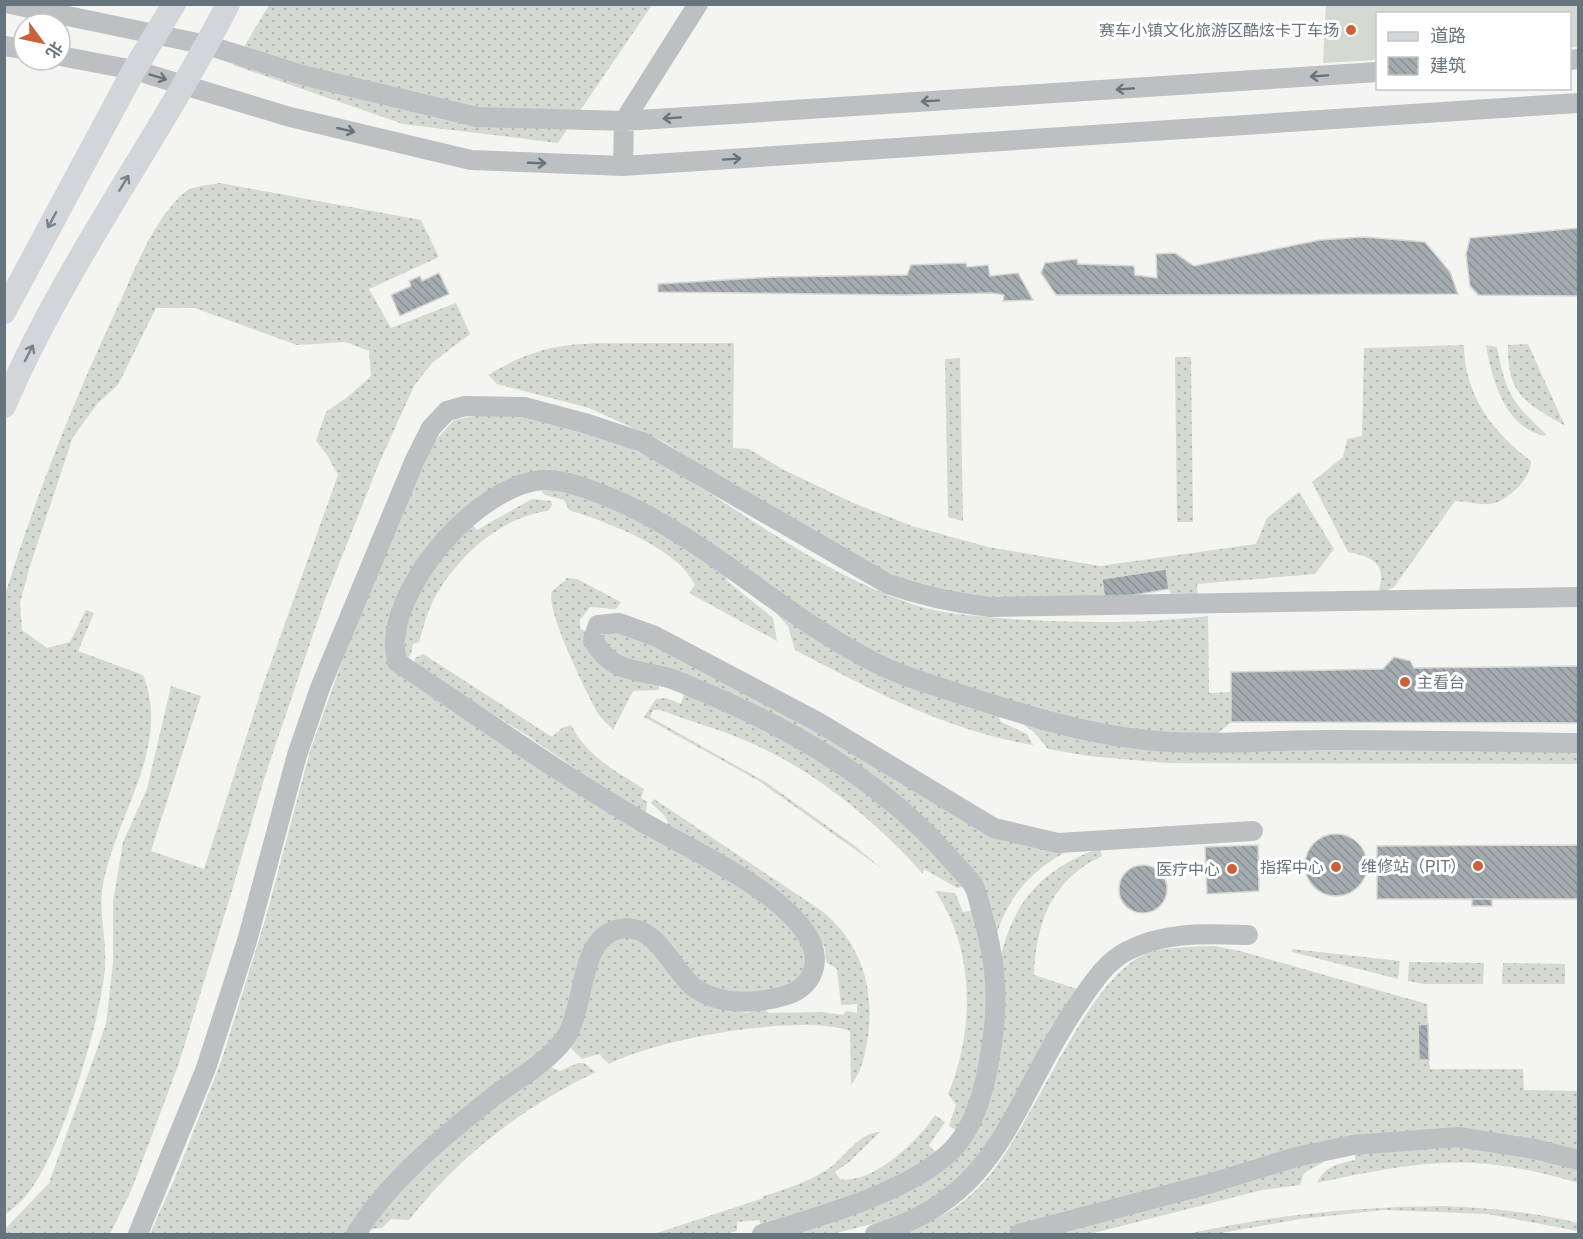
<svg xmlns="http://www.w3.org/2000/svg" width="1583" height="1239" viewBox="0 0 1583 1239" font-family="Helvetica,'Noto Sans SC',sans-serif">
<defs>
<pattern id="grass-dots" width="8" height="8" patternUnits="userSpaceOnUse" patternTransform="scale(1.5)"><rect width="8" height="8" fill="#d4d9d1"/><path d="M2 2h.1M6 6h.1" fill="none" stroke="#b0b5af" stroke-width="1.8" stroke-linecap="round"/></pattern>
<pattern id="building-back-hatch" width="6" height="6" patternUnits="userSpaceOnUse" patternTransform="scale(1.5)"><rect width="6" height="6" fill="#a4abaf"/><path d="M-1 5l2 2M0 0l6 6M5-1l2 2" fill="none" stroke="#899094"/></pattern>
</defs>
<rect width="100%" height="100%" fill="#f4f4f1"/>
<path fill="url(#grass-dots)" d="M269 5H652L558 143 403 124 233 65Z
M220 183 421 220 439 257 369 289 391 328 456 303 470 334 432 363 414 386 377 468 324 602 264 779 231 894 178 1066 131 1191 110 1234H5V1229L49 1183 106 1024 113 963V902L123 842 147 789 171 686 201 696 151 851 204 869 263 685 338 475 327 455 316 441 326 412 350 395 371 376 369 351 345 342 297 345 195 308H156L118 385 98 403 73 437 29 569 20 603 22 630 47 648 70 642 86 610 94 613 78 651 143 675C172 746 115 816 103 885 98 911 107 940 105 967 101 1020 60 1158 25 1197 19 1204 11 1210 5 1215V595C36 495 75 397 120 302 136 266 154 219 185 192 192 186 210 185 220 183Z
M650 343H734L733 448 749 449 782 469 851 502 912 526 988 547 1100 566 1256 544 1267 518 1299 492 1334 549 1315 574 1197 584 1198 595 1175 599 1170 592 1166 569 1102 579 1105 600 969 597 908 582 879 569 763 504 664 442 589 408 497 384 488 375C549 338 582 344 650 343Z
M1528 344 1565 426C1526 403 1507 395 1508 345Z
M1464 345C1464 394 1493 433 1531 461 1532 478 1506 503 1489 504 1479 505 1466 501 1455 501L1394 587 1382 593 1379 590C1387 563 1372 557 1348 552L1312 482 1343 457 1347 439 1362 436 1364 348Z
M1486 345 1497 347C1506 393 1511 402 1546 434L1545 436C1505 428 1492 380 1486 345Z
M1175 357H1191L1193 522H1177Z
M960 358 963 520V521L948 517 945 359Z
M513 414C561 423 610 438 654 459 738 508 820 573 912 604 944 615 979 616 1012 619 1078 623 1142 624 1208 616L1209 693 1231 692V722L1216 735C1185 733 1152 734 1121 729 1030 713 940 684 857 643L576 477 475 505 388 635 385 650 387 661 747 888 798 928 811 967 784 990 719 995 615 925 562 1030 350 1234H150L177 1173 222 1059 266 917 310 751 355 625 400 515 435 441 454 420 480 415Z
M537 486 592 495 728 572 726 580 773 618 777 641 689 593 695 585C678 548 607 522 569 510L564 500 545 495Z
M532 499 551 501 552 505 548 511C500 517 456 558 434 599 427 612 423 628 419 642L413 644 411 654 407 659 404 658 406 613 414 594 471 523 477 530Z
M566 578 577 579 621 602 616 609 590 607 580 620V628L659 681V690L633 691 613 730C608 724 601 719 597 712 586 691 545 610 552 591L566 580Z
M774 611 997 713 1001 722 1027 734 1033 745C948 731 871 690 795 650L788 626Z
M605 628 629 632 778 707 959 813 1080 845C1038 864 1009 891 996 937L982 894 838 758 627 662 602 646Z
M423 654 552 737 562 728 571 725C586 755 616 772 644 789L641 798 647 802 646 813 641 814 525 734 415 666V658Z
M685 690C764 725 843 768 908 826 929 844 946 866 965 886L957 888 924 869 923 874C875 820 812 768 744 740 717 728 688 721 661 710H653L650 717 767 783 855 846 881 868 759 781 644 717 656 699 666 698 681 704Z
M1025 722 1082 734 1578 748V764L1166 763 1089 756 1048 749 1034 732 1024 725Z
M654 799 819 909C860 940 875 987 868 1037 865 1054 862 1071 851 1085L850 1031C800 1013 656 1039 609 1064L599 1054 582 1059 567 1044 596 957 616 938H639L715 1007 747 1013 765 1009 769 1013 821 1012 843 1015 846 1011 857 1013V1004L841 1005 837 969 826 962 825 948 811 924 665 830 668 822 665 816 651 803Z
M1100 848 1102 856C1051 880 1036 923 1034 975L1080 990 999 1133 946 1192 896 1218 832 1234H775L882 1196 974 1124C979 1088 985 1052 990 1015 1002 933 1014 879 1100 848Z
M935 891 955 893 963 912 976 910 990 978 979 1079 957 1131 949 1126 956 1105 948 1094C975 1031 975 948 935 891Z
M1215 946 1240 951 1427 1004 1428 1024 1418 1025 1419 1060H1429L1430 1069H1523L1524 1090 1578 1091V1156L1426 1133 1003 1234H899C930 1223 959 1209 981 1185 1033 1131 1086 972 1151 952 1171 946 1195 947 1215 946Z
M1292 949 1400 961 1398 979 1292 952Z
M1409 962 1484 963 1483 984H1425L1408 981Z
M1503 963 1565 964V984H1502Z
M578 1063H584L596 1072C523 1107 459 1156 409 1220L391 1219 382 1228 364 1230 411 1175 546 1065 560 1071Z
M935 1115 945 1122 929 1145 937 1154C887 1193 819 1207 761 1225L759 1220 737 1222V1231L724 1234H654L761 1199 764 1196C784 1190 807 1182 825 1171 844 1160 858 1132 880 1132L848 1163 835 1172 840 1179C873 1185 919 1140 935 1115Z
M1466 1146 1578 1167V1183C1545 1173 1510 1165 1475 1163 1423 1160 1368 1172 1317 1183 1325 1166 1337 1164 1355 1160V1150Z
M1333 1157 1304 1173 1300 1185 1262 1190 1090 1234H1041Z
M1443 1206C1489 1208 1533 1212 1578 1223V1231L1488 1214 1384 1210 1300 1219 1216 1234H1187C1272 1215 1355 1207 1443 1206Z"/>
<path fill="#d4d9d1" d="M1326 4 1578 5V47H1570V14H1378L1377 60 1323 63Z"/>
<path fill="url(#building-back-hatch)" stroke="#d6d6d4" stroke-width="1.5" d="M1578 228V296L1478 295 1470 286 1466 254 1470 238Z
M1364 237 1425 242 1450 272 1458 294 1056 295 1041 273 1045 263 1077 259 1078 264 1134 266 1135 275 1157 278 1156 254 1175 253 1194 266 1320 240Z
M966 263 967 267 988 265 990 276 1018 273 1033 300 1003 301 1004 295 992 293 904 295 658 292V284L773 277 907 275 911 265Z
M439 273 449 294 400 316 391 295 411 286 409 281 420 276 422 281Z
M1166 569 1169 589 1105 600 1102 579Z
M1394 657 1410 661 1414 668 1578 666V723L1231 722V672L1383 669Z
M1305 865a31 31 0 1 1 62 0a31 31 0 1 1-62 0Z
M1258 845 1259 891 1207 894 1205 847Z
M1578 845V899H1377V846Z
M1366 857 1377 858V874H1366Z
M1119 889a24 24 0 1 1 48 0a24 24 0 1 1-48 0Z
M1472 899H1492V906H1472Z
M1428 1024 1429 1060H1419L1418 1025Z"/>
<g fill="none" stroke-linecap="round" stroke-linejoin="round">
<path stroke="#bcc0c2" stroke-width="20" d="M10 4 207 45 302 75 477 117 624 121 1378 72
M4 46 24 49
M60 56 134 70 290 117 471 160 623 166 1578 103
M1570 60 1578 59
M623 166 624 121 698 4
M138 1234 206 1068 247 941 297 755 320 688 414 462 431 428 447 411 465 406 524 407 588 424 642 442 888 584C922 596 954 603 990 607L1578 597
M356 1234C389 1180 445 1135 494 1096 517 1079 545 1064 563 1041 587 1011 576 939 619 929 657 921 671 970 695 988 720 1006 758 1004 787 995 819 984 822 953 803 929 769 884 689 849 641 821 557 772 477 715 397 662 396 655 394 648 395 641 398 579 478 486 542 480 562 479 582 487 601 494 703 533 780 616 878 664 904 677 933 685 960 694 1018 713 1077 732 1138 739 1200 747 1265 740 1327 740 1411 740 1495 742 1578 743
M762 1234C818 1217 910 1192 952 1150 980 1121 988 1072 993 1035 999 992 994 954 982 913 979 904 978 893 973 885 967 875 956 866 948 856 882 781 788 726 696 689 686 685 675 679 665 677 633 669 611 672 593 640L598 625 619 623 655 636 818 722 994 828 1058 843 1253 831
M875 1234C1002 1197 1010 1104 1076 1007 1090 987 1104 963 1127 951 1166 931 1206 934 1248 935
M1019 1234 1205 1185 1296 1157 1353 1145 1458 1137 1535 1149 1578 1160"/>
<path stroke="#d2d5d9" stroke-width="24" d="M4 312 134 70 174 4
M4 406C65 264 158 141 228 4"/>
</g>
<defs><path id="oneway-shaft" d="M-6 0H5M1.5-3L5.5 0L1.5 3" fill="none" stroke-width="1.6" stroke-linecap="round" stroke-linejoin="round" transform="scale(1.5)"/></defs>
<g stroke="#67747e">
<use href="#oneway-shaft" transform="translate(1319 76) rotate(176)"/>
<use href="#oneway-shaft" transform="translate(158 77) rotate(17)"/>
<use href="#oneway-shaft" transform="translate(1125 89) rotate(176)"/>
<use href="#oneway-shaft" transform="translate(930 101) rotate(176)"/>
<use href="#oneway-shaft" transform="translate(672 118) rotate(176)"/>
<use href="#oneway-shaft" transform="translate(346 130) rotate(13)"/>
<use href="#oneway-shaft" transform="translate(732 159) rotate(-4)"/>
<use href="#oneway-shaft" transform="translate(537 163) rotate(2)"/>
</g>
<g stroke="#77838c">
<use href="#oneway-shaft" transform="translate(124 183) rotate(-59)"/>
<use href="#oneway-shaft" transform="translate(52 220) rotate(118)"/>
<use href="#oneway-shaft" transform="translate(29 353) rotate(-63)"/>
</g>
<g fill="#cb603a" stroke="#fff" stroke-width="2">
<circle cx="1351" cy="30" r="6"/>
<circle cx="1405" cy="682" r="6"/>
<circle cx="1478" cy="866" r="6"/>
<circle cx="1336" cy="867" r="6"/>
<circle cx="1232" cy="869" r="6"/>
</g>
<g text-anchor="middle" stroke-width="6" stroke-linejoin="round" paint-order="stroke">
<g font-size="16" fill="#67747e" stroke="#fff" text-anchor="end">
<text x="1339" y="36">赛车小镇文化旅游区酷炫卡丁车场</text>
<text x="1417" y="688" text-anchor="start">主看台</text>
<text x="1466" y="872">维修站（PIT）</text>
<text x="1324" y="873">指挥中心</text>
<text x="1220" y="875">医疗中心</text>
</g>
</g>
<rect width="1583" height="1239" fill="none" stroke="#67747e" stroke-width="12"/>
<rect x="1376" y="12" width="195" height="78" fill="#ffffff" stroke="#c2c7cb" stroke-width="1.5"/>
<rect x="1388" y="32" width="30" height="9" fill="#d2d5d9" stroke="#c2c7cb" stroke-width="1.5"/>
<text x="1430" y="42" font-size="18" fill="#67747e">道路</text>
<rect x="1388" y="57" width="30" height="18" fill="url(#building-back-hatch)" stroke="#c2c7cb" stroke-width="1.5"/>
<text x="1430" y="72" font-size="18" fill="#67747e">建筑</text>
<g transform="translate(42 42) rotate(123)"><circle r="28" fill="#ffffff" stroke="#c2c7cb" stroke-width="1.5"/>
<path d="M0-4.5L10 22L0 15L-10 22Z" fill="#cb603a"/>
<text y="-9" font-size="16" font-weight="bold" text-anchor="middle" fill="#67747e">北</text>
</g>
</svg>
